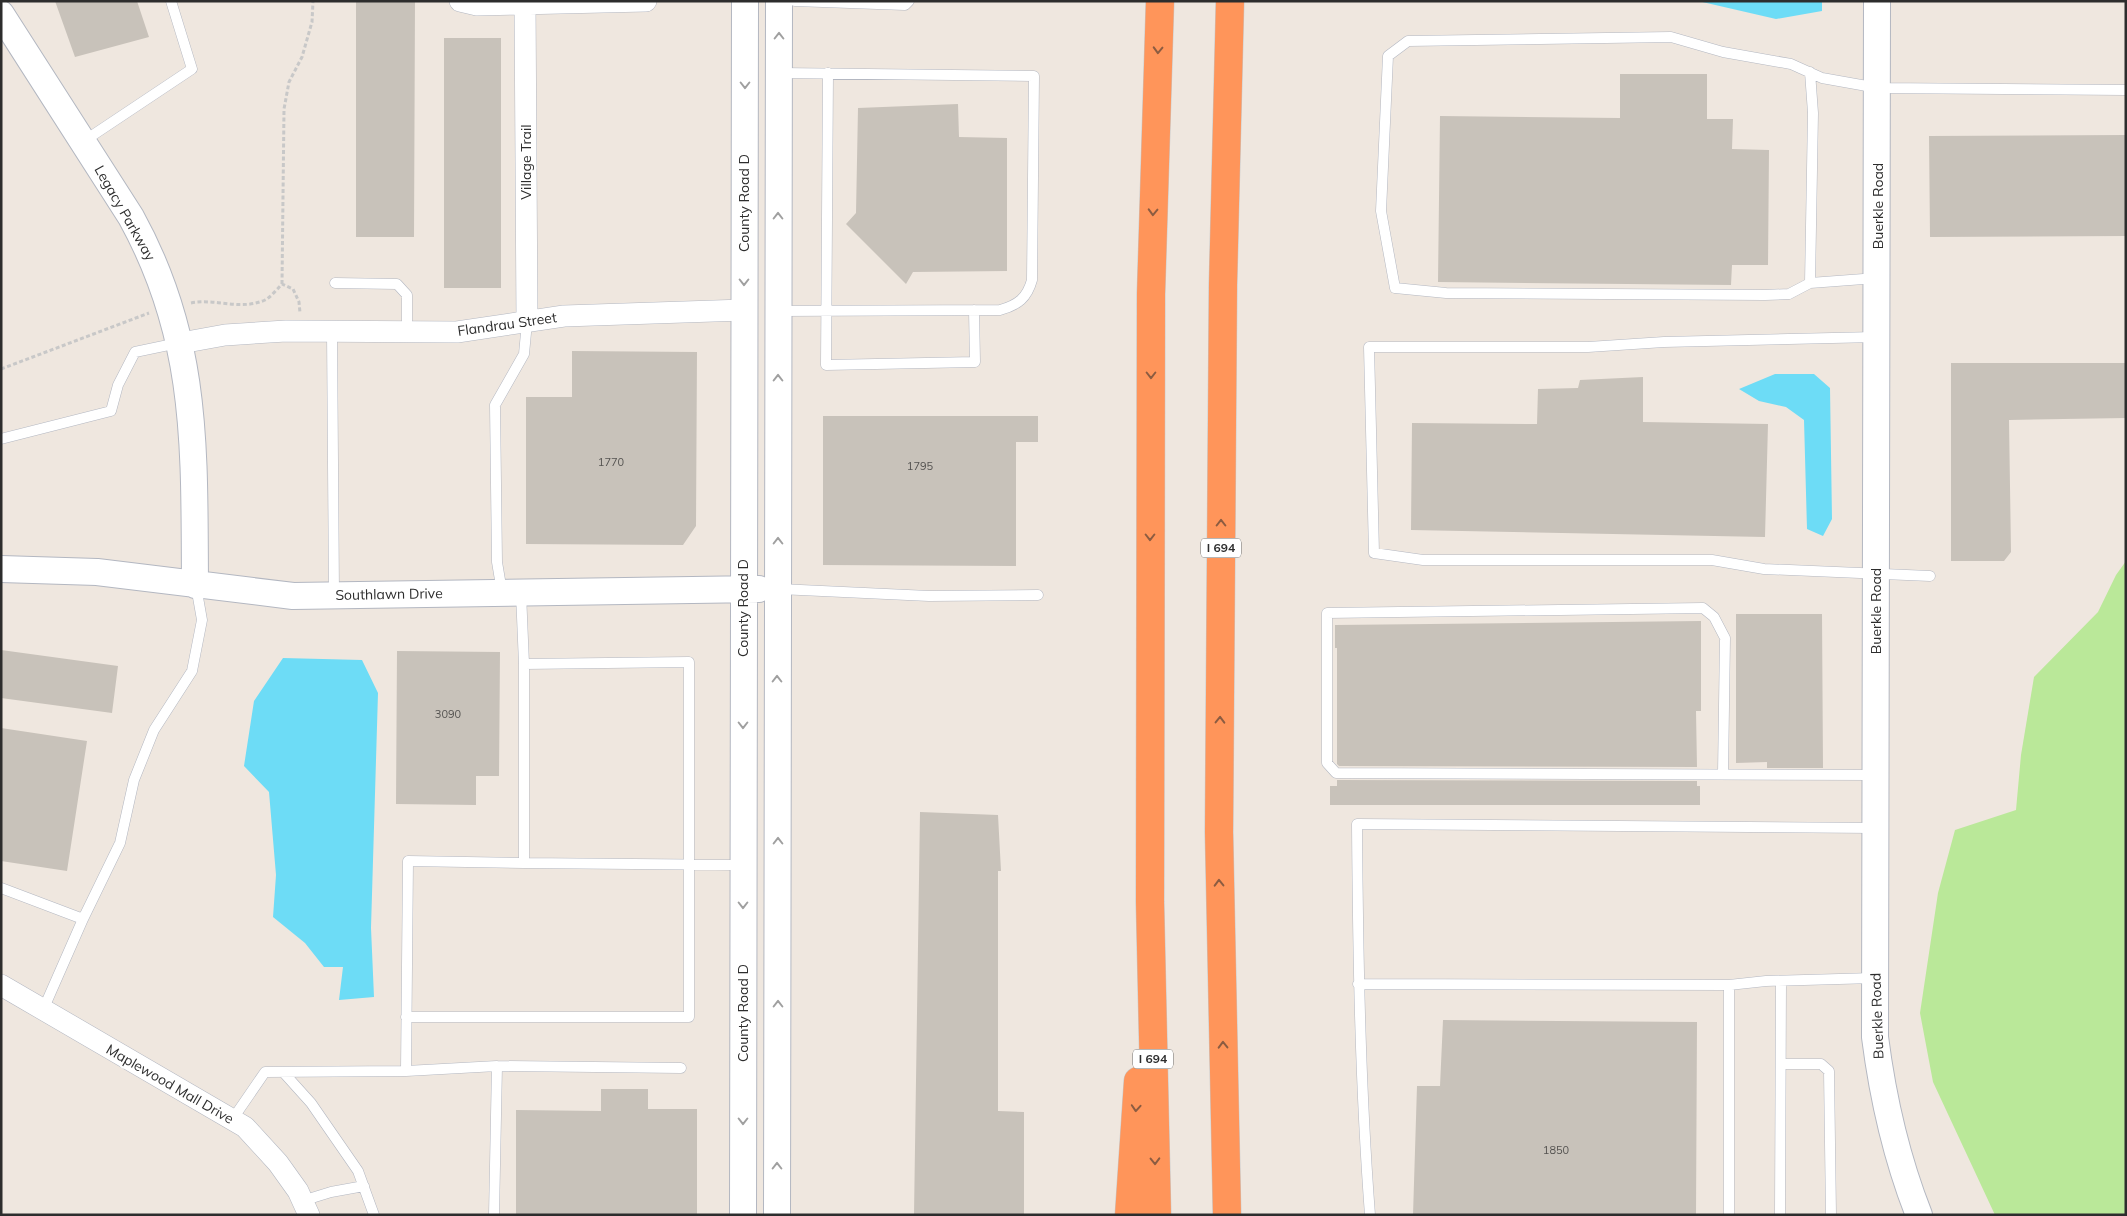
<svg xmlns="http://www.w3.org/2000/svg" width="2127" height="1216" viewBox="0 0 2127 1216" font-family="Mulish,sans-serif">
<rect width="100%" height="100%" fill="#efe7df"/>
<path fill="#bae899" d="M2126 561V1215H1995L1933 1082 1920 1013 1938 893 1955 830 2016 810 2021 755 2034 677 2098 612 2116 575Z"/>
<path fill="#6ddcf6" d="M1698 1H1822V11L1776 19Z
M1775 374H1814L1830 388 1832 519 1823 536 1807 529 1804 420 1786 407 1759 401 1739 389Z
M283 658 362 660 378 693 371 928 374 997 339 1000 343 967H324L305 943 273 917 276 875 269 792 244 766 254 701Z"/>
<path fill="#c8c2ba" d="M55 1H137L149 37 75 57Z
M356 1H415L414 237H356Z
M444 38H501V288H444Z
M1620 74H1707V119H1733L1732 149 1769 150 1768 265H1732L1731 285 1438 282 1440 116 1620 118Z
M958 104 959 137 1007 138V271L913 272 906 284 846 224 856 213 858 108Z
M2126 135V236L1930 237 1929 136Z
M572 351 697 352 696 526 683 545 526 544V397H572Z
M1951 363H2126V418L2009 420 2011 552 2004 561H1951Z
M1643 377V422L1768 424 1765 537 1411 530 1412 423 1537 424 1538 389 1578 388 1580 380Z
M823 416H1038V442H1016V566L823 565Z
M1736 614H1822L1823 768H1767V762L1736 763Z
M1701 621V711H1696L1697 767 1339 766 1337 764V648H1335V625Z
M1 650 118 666 112 713 1 698Z
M397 651 500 652 499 776H476V805L396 804Z
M1 728 87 741 67 871 1 861Z
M1337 780 1697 781V786H1700V805H1330V786H1337Z
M920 812 998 815 1001 871H998V1111L1024 1112V1215H914Z
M1443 1020 1697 1022 1696 1215H1413L1417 1086H1440Z
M601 1089H648V1109H697V1215H516V1110L601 1111Z"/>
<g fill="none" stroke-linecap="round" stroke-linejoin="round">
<g stroke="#b3b7c1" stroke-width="11">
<path id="service" d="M795 1 905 5 909 1
M828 73 826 365 975 362 974 310
M84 141 192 69 171 1
M1877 278 1810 283 1789 294 1765 295 1446 293 1395 288 1381 211 1388 56 1408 41 1671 37 1723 52 1791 64 1822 78 1878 88 2126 90
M335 283 397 284 407 295V332
M1810 283 1813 113 1810 72
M778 311 1000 310C1018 305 1027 298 1032 280L1034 76 780 73
M332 331 334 595
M1876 337 1664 342 1588 347H1369L1374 553 1423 560H1712L1764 569 1930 576
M1 439 111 411 118 385 135 352 178 343
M779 589 929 596 1038 595
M502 592 497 562 495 405 524 354 527 322
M1723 774 1725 638 1714 617 1703 608 1327 613V763L1336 773 1875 775
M524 863 743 865
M1 888 83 919
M1358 984 1729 985 1766 981 1874 978
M1729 985V1215
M43 1010 83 919 120 843 134 780 154 730 192 671 202 620 196 586
M406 1017H689V662L524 664
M1781 1064H1821L1829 1071 1831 1215
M497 1066 681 1068
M284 1073 311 1103 358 1171 374 1215
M232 1120 265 1072 406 1071
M302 1201 331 1192 364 1186
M494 1215 497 1066 406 1071 408 861 524 863V664L521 593
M1370 1215C1360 1084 1358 954 1357 824L1875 828
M1780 1215 1781 981"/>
</g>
<g stroke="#b3b7c1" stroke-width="22">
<path id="minor" d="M460 1 477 5 646 1
M525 1 527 322
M181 343 225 335 286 331 457 332 564 316 744 310
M1 985 245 1127 278 1163 298 1191 309 1215"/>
</g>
<g stroke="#b3b7c1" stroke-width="28">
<path id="tertiary" d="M1877 1 1875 1037C1883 1099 1896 1157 1919 1215
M1 14 131 217C199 340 194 449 195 585
M1 569 97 572 293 596 759 589
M743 1215 745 1
M777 1215 779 1"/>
</g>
<g stroke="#c8c8c8" stroke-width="29">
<path id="motorway" d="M1129 1215 1138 1081
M1157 1215 1150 902 1151 294 1160 1
M1227 1215 1219 832 1223 285 1230 1"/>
</g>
<path stroke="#c8c8c8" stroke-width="3" stroke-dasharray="4 2.5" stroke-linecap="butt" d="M282 284 284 109 289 82 302 57 312 22 313 1
M191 303C216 298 240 311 265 300 271 297 277 289 282 284L293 289 299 302 300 313
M1 369 149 313"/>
<use href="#service" stroke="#fff" stroke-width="10"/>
<use href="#minor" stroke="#fff" stroke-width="21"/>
<use href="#tertiary" stroke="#fff" stroke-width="26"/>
<use href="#motorway" stroke="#ff955a" stroke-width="28"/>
</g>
<defs><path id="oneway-chevron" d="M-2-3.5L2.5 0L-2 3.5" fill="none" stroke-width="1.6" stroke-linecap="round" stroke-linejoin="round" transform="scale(1.25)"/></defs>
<g stroke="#a0a0a0">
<use href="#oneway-chevron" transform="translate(779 36) rotate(-90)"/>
<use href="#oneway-chevron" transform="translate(745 85) rotate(90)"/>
<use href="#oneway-chevron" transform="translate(778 216) rotate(-90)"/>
<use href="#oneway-chevron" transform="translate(744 282) rotate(90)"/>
<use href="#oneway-chevron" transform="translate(778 378) rotate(-90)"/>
<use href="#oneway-chevron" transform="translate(778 541) rotate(-90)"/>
<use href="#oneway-chevron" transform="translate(777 679) rotate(-90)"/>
<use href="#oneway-chevron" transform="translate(743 725) rotate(90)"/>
<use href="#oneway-chevron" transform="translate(778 841) rotate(-90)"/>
<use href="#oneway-chevron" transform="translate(743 905) rotate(90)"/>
<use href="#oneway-chevron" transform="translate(778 1004) rotate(-90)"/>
<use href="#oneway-chevron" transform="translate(743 1121) rotate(90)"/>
<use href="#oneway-chevron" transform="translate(777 1166) rotate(-90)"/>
</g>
<g stroke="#8c5c41">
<use href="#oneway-chevron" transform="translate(1158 50) rotate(92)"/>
<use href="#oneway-chevron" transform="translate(1153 212) rotate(92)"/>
<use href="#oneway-chevron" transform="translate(1151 375) rotate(90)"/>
<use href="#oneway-chevron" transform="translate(1221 523) rotate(-90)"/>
<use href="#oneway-chevron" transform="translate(1150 537) rotate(90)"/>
<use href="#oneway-chevron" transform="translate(1220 720) rotate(-89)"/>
<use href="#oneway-chevron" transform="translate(1219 883) rotate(-91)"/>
<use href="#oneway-chevron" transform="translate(1223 1045) rotate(-91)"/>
<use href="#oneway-chevron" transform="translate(1136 1108) rotate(94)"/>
<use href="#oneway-chevron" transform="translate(1155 1161) rotate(89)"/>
</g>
<g text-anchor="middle" stroke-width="4.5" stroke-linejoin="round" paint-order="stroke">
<g font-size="11" fill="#545250">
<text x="611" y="466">1770</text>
<text x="920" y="470">1795</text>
<text x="448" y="718">3090</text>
<text x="1556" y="1154">1850</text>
</g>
<g fill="#fff" stroke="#6c6c6c" stroke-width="1">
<rect x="1201" y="538.5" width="40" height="19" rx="4"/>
<rect x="1133" y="1049.5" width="40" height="19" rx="4"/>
</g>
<g font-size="12" font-weight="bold" fill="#2d2d2d">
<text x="1221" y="552">I 694</text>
<text x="1153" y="1063">I 694</text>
</g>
<g font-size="14" fill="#2d2d2d" stroke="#fff">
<text transform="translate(526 162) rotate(-90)" y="5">Village Trail</text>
<text transform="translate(744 203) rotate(-90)" y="5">County Road D</text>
<text transform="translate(1878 206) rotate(-90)" y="5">Buerkle Road</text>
<text transform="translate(125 213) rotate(60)" y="5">Legacy Parkway</text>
<text transform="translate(507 324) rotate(-8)" y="5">Flandrau Street</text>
<text transform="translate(389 594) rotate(-1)" y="5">Southlawn Drive</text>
<text transform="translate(743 608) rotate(-90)" y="5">County Road D</text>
<text transform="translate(1876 611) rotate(-90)" y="5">Buerkle Road</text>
<text transform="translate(743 1013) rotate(-90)" y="5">County Road D</text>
<text transform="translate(1877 1016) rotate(-92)" y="5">Buerkle Road</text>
<text transform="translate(170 1084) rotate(30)" y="5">Maplewood Mall Drive</text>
</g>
</g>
<rect width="2127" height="1216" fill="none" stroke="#2d2d2d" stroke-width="5"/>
</svg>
